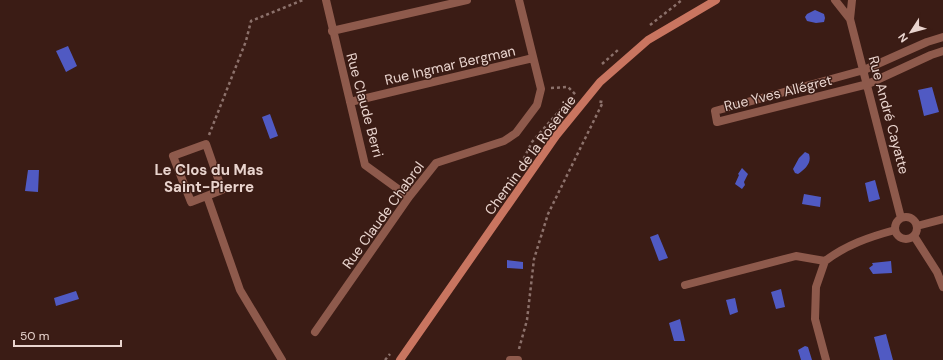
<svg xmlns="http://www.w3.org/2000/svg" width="943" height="360" viewBox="0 0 943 360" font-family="'DM Sans',sans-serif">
<rect width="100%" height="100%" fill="#3b1c15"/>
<path fill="#505ac3" d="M815 10 824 14 825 18 824 22 816 23 807 21 805 17 807 14Z
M68 46 77 66 66 72 56 51Z
M932 87 939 112 924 116 918 90Z
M270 114 278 136 270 139 262 117Z
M805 152 809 154C812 163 805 169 798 174L795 173 793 169 799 158Z
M742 168 748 174 744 182 745 185 742 189 735 184 739 175 738 174Z
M28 170H39L38 192 25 191Z
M875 180 880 199 869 202 865 183Z
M804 194 821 197 820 207 802 204Z
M658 234 668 258 659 261 650 237Z
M507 260 523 262V269L507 268Z
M891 261 892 273 873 274 869 268 873 265 872 263Z
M781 289 785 307 776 309 771 292Z
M76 291 79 299 56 306 54 298Z
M735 298 738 312 730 315 726 300Z
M680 319 685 341H674L669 323Z
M886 334 893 360H880L874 337Z
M805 346 808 347 812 360H801L798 350Z"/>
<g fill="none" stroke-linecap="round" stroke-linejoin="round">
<path stroke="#8c716b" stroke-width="2.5" stroke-dasharray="3 3" stroke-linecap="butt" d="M650 25 682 0
M602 64 618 50
M551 88 568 87 576 95
M209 135 246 41 251 21 303 0
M521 164 532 142 569 100
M519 349 527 320 534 259 548 214 603 102 597 101
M385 360 390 354"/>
<path stroke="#8e5a4c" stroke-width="8" d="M326 0 365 165 409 197
M835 0 850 19 901 218
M850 19 852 0
M332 31 467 0
M943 37 927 42 864 70 715 111 717 122 868 84 931 55 943 51
M350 102 533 58
M206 144 222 190 191 202 173 156Z
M207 196 240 290 282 360
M895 228a11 11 0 1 1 22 0a11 11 0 1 1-22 0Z
M917 226 943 219
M914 236 937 272 943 287
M825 261 816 287 815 319 826 360
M685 285 796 256 825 261C846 245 869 237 895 230
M315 332 409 197 436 163 504 141 516 133 537 105 541 89 519 0
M510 360H518"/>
<path stroke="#c97560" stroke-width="8" d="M400 360 556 136 600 82 648 40 716 0"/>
</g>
<g text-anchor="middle" stroke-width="3" stroke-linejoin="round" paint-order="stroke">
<g font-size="14" fill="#e9d4ce" stroke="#3b1c15">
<text transform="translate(450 65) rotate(-13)" y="5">Rue Ingmar Bergman</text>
<text transform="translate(778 93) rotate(-14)" y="5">Rue Yves Allégret</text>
<text transform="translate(365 105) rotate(75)" y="5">Rue Claude Berri</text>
<text transform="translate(889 115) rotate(75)" y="5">Rue André Cayatte</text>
<text transform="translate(530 155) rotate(-54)" y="5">Chemin de la Roseraie</text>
<text transform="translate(383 215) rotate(-54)" y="5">Rue Claude Chabrol</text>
</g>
<g font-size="15" font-weight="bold" fill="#e9d4ce" stroke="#3b1c15">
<text x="209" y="175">Le Clos du Mas<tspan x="209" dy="17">Saint-Pierre</tspan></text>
</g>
</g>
<g transform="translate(911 32) rotate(234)" stroke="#3b1c15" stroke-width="3" paint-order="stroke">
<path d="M0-3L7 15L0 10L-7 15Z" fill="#e9d4ce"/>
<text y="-6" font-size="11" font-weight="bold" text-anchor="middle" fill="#e9d4ce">N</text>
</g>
<path d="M14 340v6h107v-6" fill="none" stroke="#e9d4ce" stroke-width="2"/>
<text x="20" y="340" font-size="12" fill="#e9d4ce" stroke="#3b1c15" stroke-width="3" paint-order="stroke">50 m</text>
</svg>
